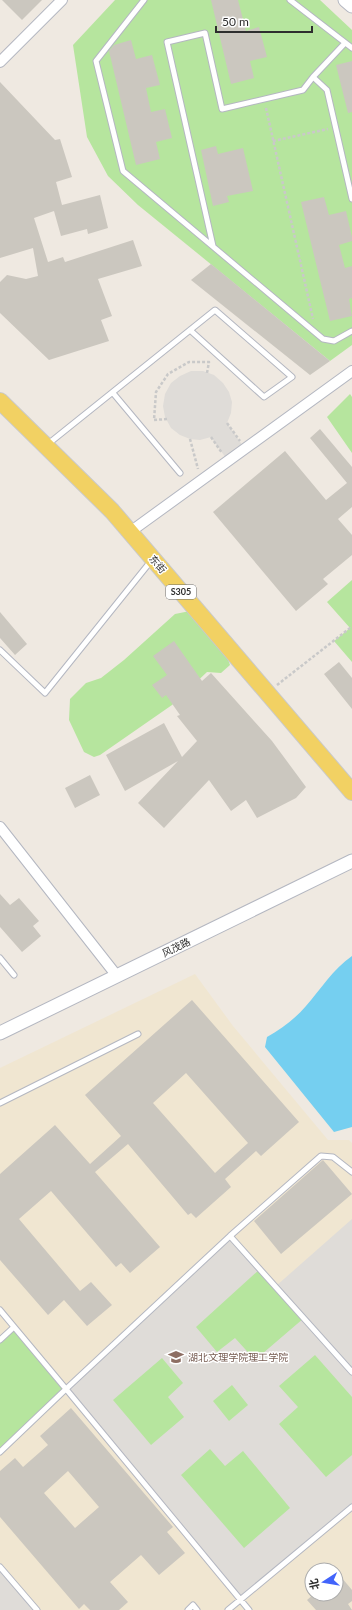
<svg xmlns="http://www.w3.org/2000/svg" width="352" height="1610" viewBox="0 0 352 1610" font-family="Lato,'Noto Sans SC',sans-serif">
<rect width="100%" height="100%" fill="#efe9e1"/>
<path fill="#f0e6d1" fill-rule="evenodd" d="M195 974 233 1026 328 1140H349L352 1143V1610H0V1068ZM312 1570H336V1594H312Z"/>
<path fill="#b6e59e" d="M115 0H320L352 30V345L330 361 138 205 108 176 87 137 73 45Z
M350 394 352 397V453L327 417Z
M352 580V662L334 641 350 628 327 602Z
M190 611 226 654 230 665 221 673 207 672 172 705 100 755 94 757 84 752 69 720 70 699 86 683 101 678 124 660 175 614Z
M230 1236 352 1372V1507L241 1600 66 1389 0 1452V1340L14 1327 66 1388Z"/>
<path fill="#dfdcd8" fill-rule="evenodd" d="M191 371H203L214 375 223 383 229 392 232 402 231 413 227 423 245 449 228 461 211 437 200 440 190 439 180 435 171 428 165 417 163 406 165 394 171 383 180 376Z
M352 1219V1397L315 1355 279 1386 298 1407 279 1424 326 1477 352 1455V1507L241 1600 66 1389 230 1236 260 1269 196 1327 217 1352 235 1338 255 1360 304 1318 276 1286ZM162 1358 183 1383 168 1397 184 1417 151 1445 113 1400ZM232 1385 248 1405 229 1421 213 1401ZM210 1449 225 1466 243 1451 290 1508 244 1548 181 1475Z
M0 1567 37 1610H0Z"/>
<path fill="#75cff0" d="M352 956V1127L334 1132 265 1047 267 1037C281 1029 295 1019 306 1006 321 989 333 969 352 956Z"/>
<path fill="#cbc7bf" fill-rule="evenodd" d="M2 0H42L22 20Z
M211 0H238L246 31 259 27 267 57 250 61 254 78 231 84Z
M131 40 136 59 152 55 160 85 146 88 151 112 165 109 172 138 156 142 160 159 136 165 109 51 114 45Z
M352 61V112L348 113 336 65Z
M0 82 55 140 60 139 72 177 56 182 62 205 100 195 108 228 88 234 87 229 61 236 54 211 34 218 48 262 63 257 65 262 133 240 142 266 98 279 112 316 101 320 109 341 49 360 0 313V282L7 275 26 279 38 276 33 248 0 258Z
M216 146 218 154 243 148 253 191 227 196 229 202 213 206 201 150Z
M324 197 329 215 346 211 352 237V241L339 245 345 268 352 266V298L349 299 352 316 330 321 301 202Z
M211 264 330 361 310 375 191 280Z
M320 429 352 467V507L338 519 352 535V555L323 579 328 584 296 611 213 512 285 451 326 500 347 483 310 438Z
M0 612 27 644 15 655 0 638Z
M174 641 202 681 211 673 272 741 306 787 296 798 257 818 246 800 231 811 209 780 164 828 138 803 178 761 125 791 106 755 164 723 182 757 197 741 177 716 180 715 166 695 162 698 152 685 167 675 153 656Z
M339 662 352 678V709L324 674Z
M90 775 100 795 75 808 65 788Z
M0 894 10 905 19 898 39 921 33 926 41 936 22 952 0 927Z
M192 1000 299 1122 261 1156 256 1151 225 1179 231 1187 196 1218 191 1213 188 1215 128 1144 95 1172 160 1247 130 1273 121 1263 116 1267 51 1191 19 1219 80 1291 91 1282 112 1305 87 1326 64 1300 48 1315 0 1260V1174L55 1125 90 1164 121 1136 85 1095ZM186 1073 248 1143 215 1173 153 1103Z
M323 1160 352 1194 281 1254 254 1221Z
M71 1408 173 1527 167 1532 185 1553 159 1575 141 1555 110 1582 128 1602 119 1610H90L84 1604 79 1609 0 1517V1471L15 1458 23 1467 48 1445 40 1436ZM68 1471 99 1507 75 1528 44 1493Z
M336 1571 352 1590V1601L348 1604 352 1610H316L307 1600 314 1594H336Z"/>
<g fill="none" stroke-linecap="round" stroke-linejoin="round">
<g stroke="#b4b7c1" stroke-width="7">
<path id="service" d="M144 0 96 61 123 171 323 339 334 341 352 331
M290 0 352 48
M345 43 313 77 327 90 352 199
M213 246 167 42 205 33 222 109 303 90 313 77
M113 393 180 473
M48 444 215 310 292 377 264 397 190 330
M0 650 45 693 151 561
M0 958 14 975
M0 1103 138 1034
M230 1236 352 1372
M0 1310 66 1389 0 1452
M0 1340 14 1327
M0 1567 37 1610
M188 1610 193 1605 197 1610
M228 1610 352 1507
M249 1610 66 1389 230 1236 321 1156 333 1157 352 1172"/>
</g>
<g stroke="#b4b7c1" stroke-width="12">
<path id="minor" d="M0 62 62 0
M130 532 352 371
M0 827 117 976"/>
</g>
<g stroke="#b4b7c1" stroke-width="15">
<path id="tertiary" d="M345 0 352 6
M0 1033 352 861"/>
</g>
<g stroke="#c9c9c9" stroke-width="18">
<path id="primary" d="M0 401 112 511 352 792"/>
</g>
<path stroke="#c9c9c9" stroke-width="2.5" stroke-dasharray="3 2" stroke-linecap="butt" d="M266 108 313 319
M273 141 328 129
M167 419 154 420 156 392 168 374 189 362H209L207 373
M227 423 240 441
M211 437 222 453
M190 439 198 469
M277 685 350 628 352 629"/>
<use href="#service" stroke="#fff" stroke-width="5"/>
<use href="#minor" stroke="#fff" stroke-width="10"/>
<use href="#tertiary" stroke="#fff" stroke-width="13"/>
<use href="#primary" stroke="#f2d163" stroke-width="16"/>
</g>
<defs>
<g id="university-bare" transform="scale(1.2)"><path d="M0-5L7-2L0 1L-7-2ZM-4 1L0 2.5L4 1V4Q0 6-4 4Z" fill="#8d6e63" stroke="#fff" stroke-width="2.5" paint-order="stroke"/></g>
</defs>
<g fill-rule="evenodd">
<use href="#university-bare" x="176" y="1357"/>
</g>
<g text-anchor="middle" stroke-width="3" stroke-linejoin="round" paint-order="stroke">
<rect fill="#fff" stroke="#6d6d6d" stroke-width="1" x="166" y="585" width="30" height="14" rx="3"/>
<g font-size="9" font-weight="bold" fill="#2e2e2e">
<text x="181" y="595">S305</text>
</g>
<g font-size="10" fill="#2e2e2e" stroke="#fff">
<text transform="translate(158 564) rotate(49)" y="4">东街</text>
<text transform="translate(176 947) rotate(-26)" y="4">风茂路</text>
</g>
<g font-size="10" fill="#785e54" stroke="#fff" text-anchor="start">
<text x="188" y="1361">湖北文理学院理工学院</text>
</g>
</g>
<g transform="translate(324 1582) rotate(258)"><circle r="19" fill="#ffffff" stroke="#ababab"/>
<path d="M0-3L7 15L0 10L-7 15Z" fill="#4264fb"/>
<text y="-6" font-size="11" font-weight="bold" text-anchor="middle" fill="#2e2e2e">北</text>
</g>
<path d="M216 26v6h96v-6" fill="none" stroke="#2e2e2e" stroke-width="2"/>
<text x="222" y="26" font-size="12" fill="#2e2e2e" stroke="#ffffff" stroke-width="3" paint-order="stroke">50 m</text>
</svg>
